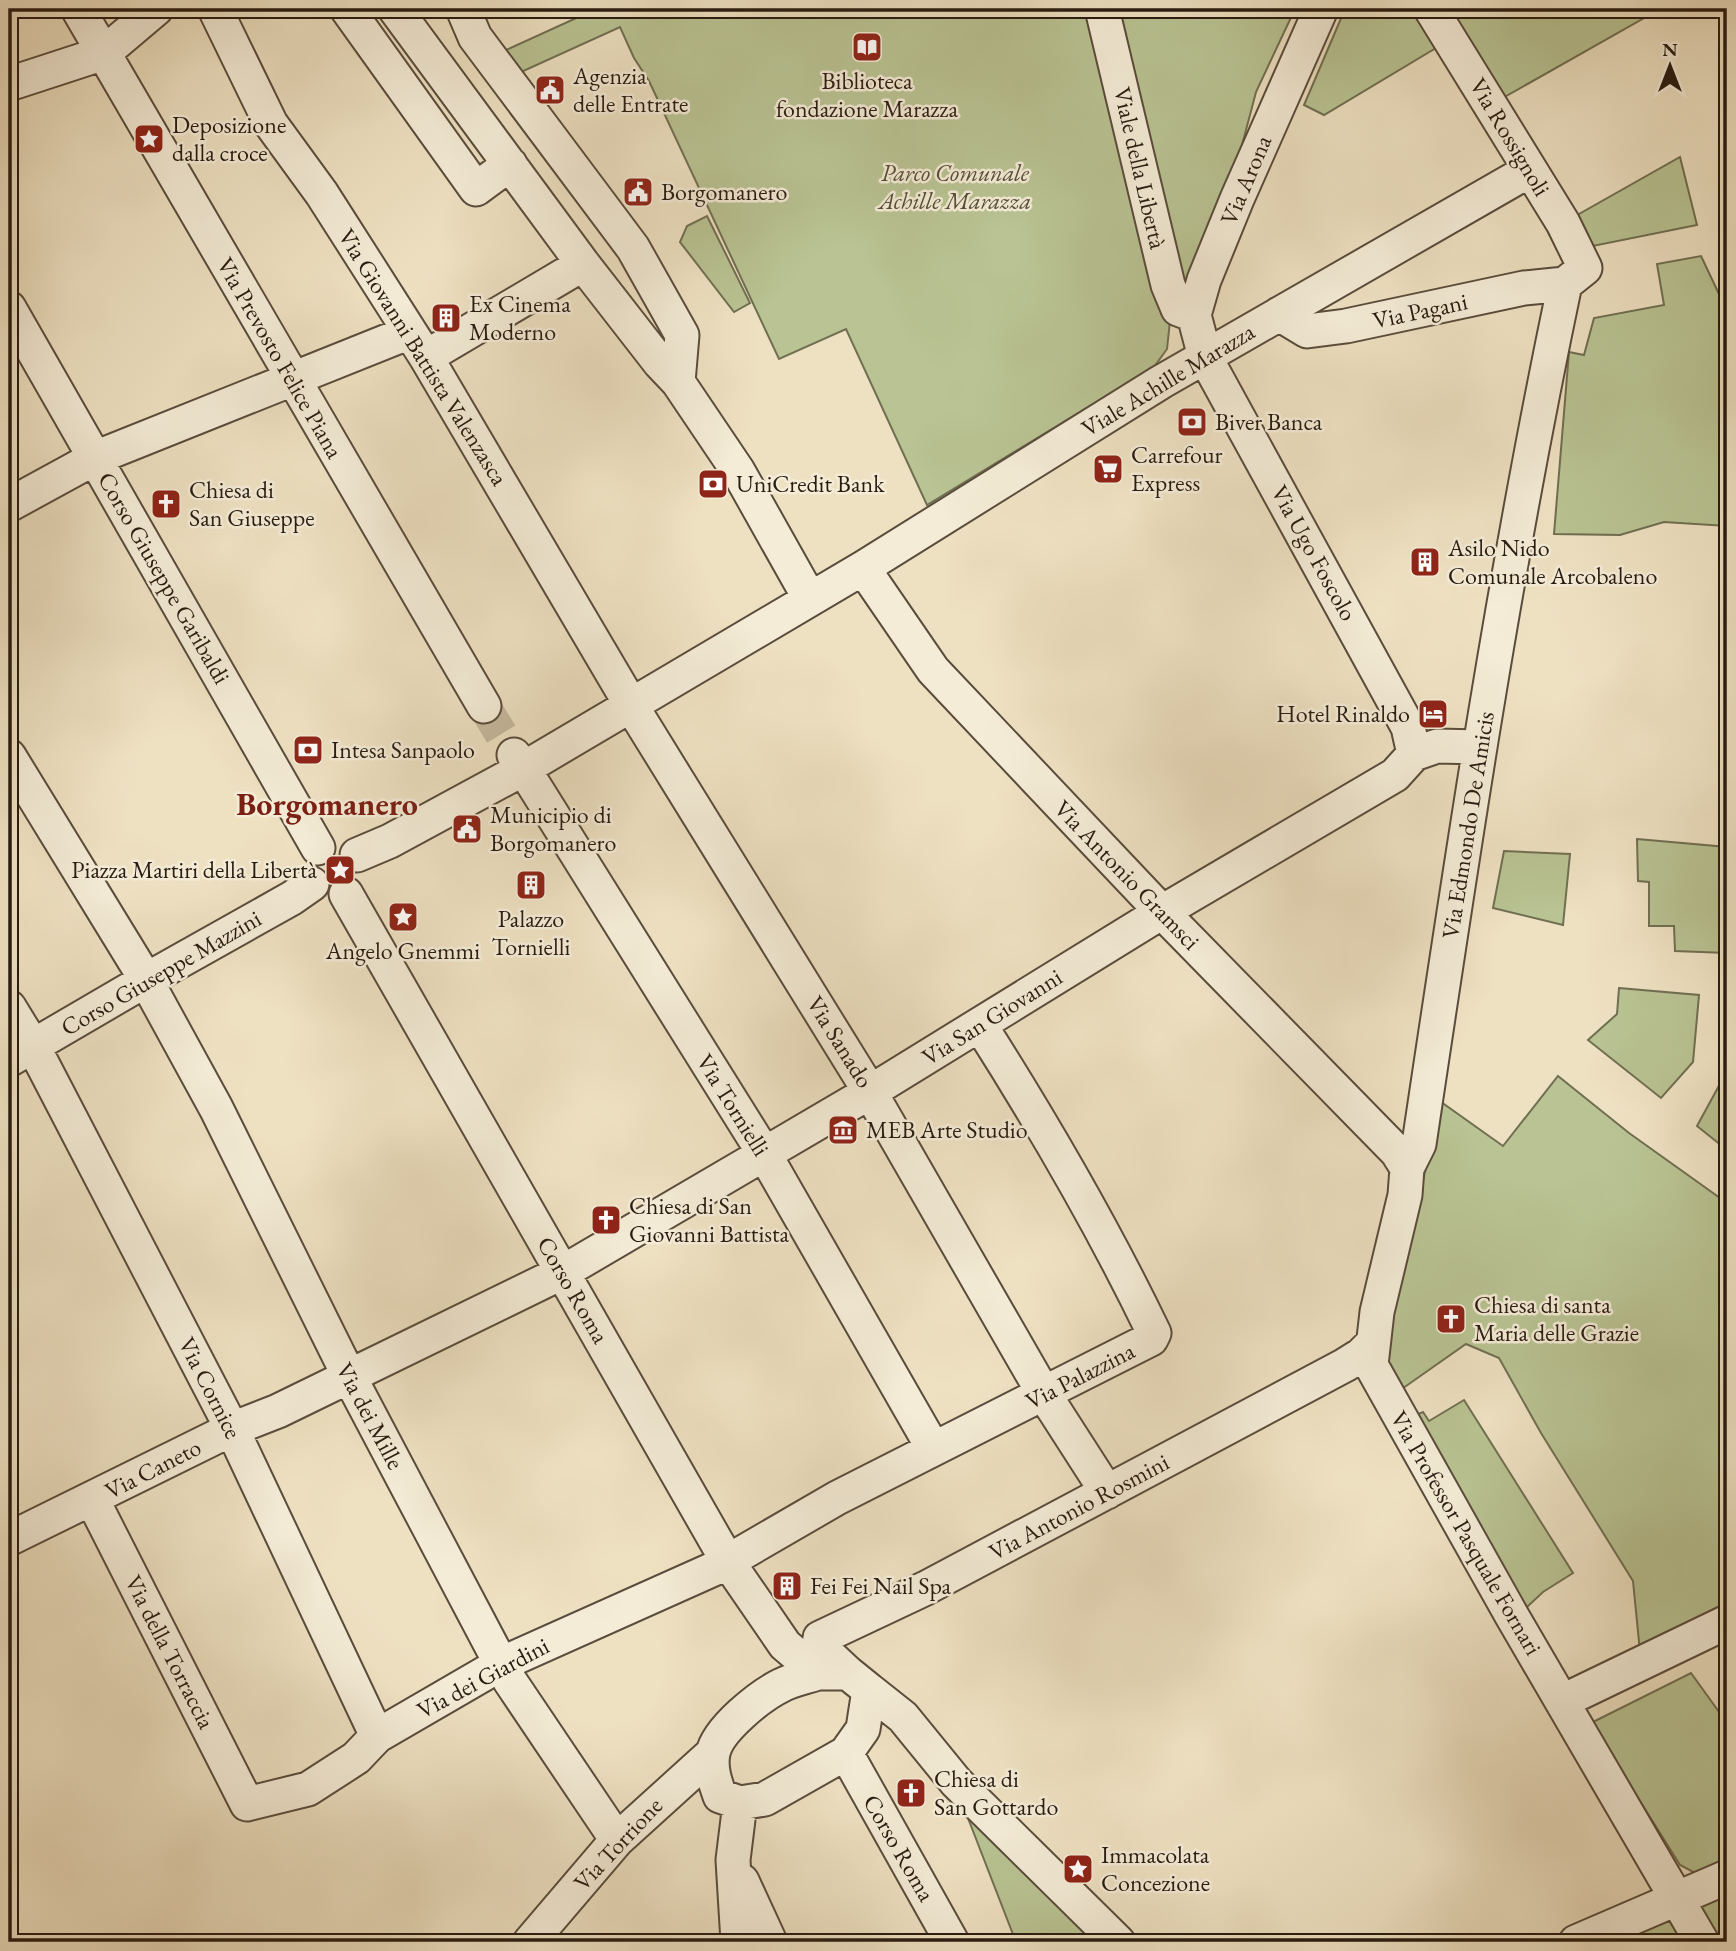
<svg xmlns="http://www.w3.org/2000/svg" width="1736" height="1951" viewBox="0 0 1736 1951" font-family="'EB Garamond',serif">
<rect width="100%" height="100%" fill="#eee1c2"/>
<filter id="stains"><feTurbulence type="fractalNoise" baseFrequency=".00286" numOctaves="4"/><feColorMatrix values="0 0 0 0 .2 0 0 0 0 .09 0 0 0 0 .02 0 0 0 .5 -.17"/></filter>
<radialGradient id="worn" r=".72"><stop offset=".6" stop-color="#630" stop-opacity="0"/><stop offset="1" stop-color="#630" stop-opacity=".3"/></radialGradient>
<path fill="#b9c393" stroke="#706f52" stroke-width="2" d="M596 9H1097L1170 321 1167 349 1154 367 927 505 846 329 779 359 649 81 634 58 620 27 519 73 504 51Z
M1103 9H1295L1256 92 1241 149 1177 306Z
M1345 9H1431L1451 39 1324 115 1304 105Z
M1446 9H1660L1501 99Z
M1680 157 1697 225 1593 246 1572 218Z
M707 216 750 303 734 312 680 242 687 226Z
M1701 256 1727 311V526L1664 522 1620 535 1554 534 1569 352 1584 355 1594 318 1664 305 1657 264Z
M1637 839 1727 847V953L1675 951 1674 926H1649V882L1638 881Z
M1504 851 1570 854 1563 925 1493 908Z
M1619 988 1699 995 1693 1062 1661 1098 1588 1040 1617 1014Z
M1727 1071V1150L1697 1126Z
M1558 1076 1629 1133 1727 1203V1622L1640 1652 1633 1581 1541 1433 1499 1358 1466 1344 1399 1391 1386 1374 1394 1306 1441 1102 1503 1146Z
M1464 1400 1573 1573 1543 1592 1526 1608 1414 1416 1423 1412 1429 1421Z
M1691 1673 1727 1723V1858L1695 1873 1680 1865 1591 1723Z
M966 1813 1096 1942H1016Z
M1727 1892V1942H1576Z"/>
<g fill="none" stroke-linecap="round" stroke-linejoin="round">
<path stroke="#c6b99e" stroke-width="33" stroke-dasharray="33 17" stroke-linecap="butt" d="M484 706 514 755"/>
<g stroke="#5a4c3c" stroke-width="37">
<path id="minor" d="M78 9 484 706
M215 9 271 124 322 194 426 357 637 715 870 1092 1044 1394 1107 1492
M347 9 476 189 510 164
M395 9 583 264 660 363 678 382 738 471 810 599
M463 9 475 37 633 248 682 335 678 382
M1102 9 1168 285 1178 309 1194 315
M1321 9 1237 199 1204 280 1194 315 1205 357 1408 727 1414 754
M1431 9 1563 223 1585 268 1565 284
M9 84 104 53 156 9
M1565 284C1505 568 1462 856 1419 1144L1407 1168 1405 1195 1377 1312 1371 1365 1512 1616 1702 1942
M9 308 318 848
M1279 314 1307 331 1346 326 1524 288 1565 284
M426 357 583 264
M9 505 95 458 410 332
M863 568 933 670 1162 912 1397 1152 1407 1168
M514 755 530 779 765 1155 933 1448
M9 756 142 973 216 1108 349 1376 510 1681 617 1840
M357 855 390 841 523 769 863 568 1161 382 1530 170
M346 894 728 1562 785 1645 818 1673
M9 1007 33 1046 232 1429 377 1736
M9 1060 146 980 292 898 312 884
M92 1499 247 1804 308 1789 356 1758 377 1736 501 1664 718 1567 837 1498 1151 1339 1154 1333C1103 1227 1043 1124 980 1025
M9 1539 232 1429 278 1411 563 1272 870 1092 1162 912 1395 775 1414 754 1437 746 1480 747
M818 1673H848L869 1690 863 1729 846 1753 765 1799 740 1803 720 1796C715 1782 710 1768 713 1753 718 1729 761 1695 782 1685 793 1679 806 1677 818 1673Z
M848 1673 819 1646 820 1638 926 1588 1345 1365 1361 1355 1373 1343
M869 1690 903 1717 956 1782 1118 1942
M1563 1701 1727 1622
M846 1753 952 1942
M742 1881 770 1942
M530 1942 617 1840 713 1753
M738 1942 733 1860 740 1803
M1576 1942 1727 1877"/>
</g>
<use href="#minor" stroke="#f4ecd7" stroke-width="33"/>
</g>
<defs>
<g id="library-square" transform="scale(1.575)"><rect x="-9" y="-9" width="18" height="18" rx="4" fill="#8f2418" stroke="#f4ecd7"/><path d="M-6-4Q-3-5.5-.7-3.5V5Q-3 3-6 4ZM6-4Q3-5.5 .7-3.5V5Q3 3 6 4Z" fill="#fff"/></g>
<g id="civic-square" transform="scale(1.575)"><rect x="-9" y="-9" width="18" height="18" rx="4" fill="#8f2418" stroke="#f4ecd7"/><path d="M-.6-6.5H3V-4.5H.6V-3L4-1V1h2V6H-6V1h2V-1L-.6-3ZM-1.2 2.5V6h2.4V2.5Z" fill="#fff"/></g>
<g id="sight-square" transform="scale(1.575)"><rect x="-9" y="-9" width="18" height="18" rx="4" fill="#8f2418" stroke="#f4ecd7"/><path d="M0-6L1.8-2.2L6-1.7L2.9 1.2L3.7 5.4L0 3.3L-3.7 5.4L-2.9 1.2L-6-1.7L-1.8-2.2Z" fill="#fff"/></g>
<g id="building-square" transform="scale(1.575)"><rect x="-9" y="-9" width="18" height="18" rx="4" fill="#8f2418" stroke="#f4ecd7"/><path d="M-4-6H4V6H1V3H-1V6H-4ZM-2.5-4.3h1.7v1.8h-1.7ZM.8-4.3h1.7v1.8H.8ZM-2.5-1h1.7V.8h-1.7ZM.8-1h1.7V.8H.8Z" fill="#fff"/></g>
<g id="bank-square" transform="scale(1.575)"><rect x="-9" y="-9" width="18" height="18" rx="4" fill="#8f2418" stroke="#f4ecd7"/><path d="M-6-4H6V4H-6ZM0-2.3a2.3 2.3 0 1 0 0 4.6a2.3 2.3 0 1 0 0-4.6Z" fill="#fff"/></g>
<g id="supermarket-square" transform="scale(1.575)"><rect x="-9" y="-9" width="18" height="18" rx="4" fill="#8f2418" stroke="#f4ecd7"/><path d="M-6-5.5h2.5l.6 2H6L4.5 2H-2.5L-4.4-4H-6ZM-1.5 3.2a1.3 1.3 0 1 0 .1 0ZM3 3.2a1.3 1.3 0 1 0 .1 0Z" fill="#fff"/></g>
<g id="church-square" transform="scale(1.575)"><rect x="-9" y="-9" width="18" height="18" rx="4" fill="#8f2418" stroke="#f4ecd7"/><path d="M-1.2-6h2.4v3.5h3.3v2.4h-3.3V6h-2.4V-.1h-3.3v-2.4h3.3Z" fill="#fff"/></g>
<g id="hotel-square" transform="scale(1.575)"><rect x="-9" y="-9" width="18" height="18" rx="4" fill="#8f2418" stroke="#f4ecd7"/><path d="M-6-4.5h1.5V1H6V5H4.5V3h-9V5H-6ZM-4 0a1.8 1.8 0 1 1 3.6 0ZM.5 0V-2.5h3Q6-2.5 6 0Z" fill="#fff"/></g>
<g id="museum-square" transform="scale(1.575)"><rect x="-9" y="-9" width="18" height="18" rx="4" fill="#8f2418" stroke="#f4ecd7"/><path d="M0-6L6-3V-2H-6V-3ZM-5-1h2V3h-2ZM-1-1h2V3h-2ZM3-1h2V3H3ZM-6 4H6V6H-6Z" fill="#fff"/></g>
</defs>
<g fill-rule="evenodd">
<use href="#library-square" x="867" y="47"/>
<use href="#civic-square" x="550" y="90"/>
<use href="#sight-square" x="149" y="139"/>
<use href="#civic-square" x="638" y="192"/>
<use href="#building-square" x="446" y="318"/>
<use href="#bank-square" x="1192" y="422"/>
<use href="#supermarket-square" x="1108" y="469"/>
<use href="#bank-square" x="713" y="484"/>
<use href="#church-square" x="166" y="504"/>
<use href="#building-square" x="1425" y="562"/>
<use href="#hotel-square" x="1433" y="714"/>
<use href="#bank-square" x="308" y="750"/>
<use href="#civic-square" x="467" y="829"/>
<use href="#sight-square" x="340" y="870"/>
<use href="#building-square" x="531" y="885"/>
<use href="#sight-square" x="403" y="917"/>
<use href="#museum-square" x="843" y="1130"/>
<use href="#church-square" x="606" y="1220"/>
<use href="#church-square" x="1451" y="1319"/>
<use href="#building-square" x="787" y="1586"/>
<use href="#church-square" x="911" y="1793"/>
<use href="#sight-square" x="1078" y="1869"/>
</g>
<g text-anchor="middle" stroke-width="5" stroke-linejoin="round" paint-order="stroke">
<g font-size="24" fill="#281b10" stroke="#f4ecd7" text-anchor="start">
<text x="573" y="84">Agenzia<tspan x="573" dy="28">delle Entrate</tspan></text>
<text x="867" y="89" text-anchor="middle">Biblioteca<tspan x="867" dy="28">fondazione Marazza</tspan></text>
<text x="172" y="133">Deposizione<tspan x="172" dy="28">dalla croce</tspan></text>
<text x="661" y="200">Borgomanero</text>
<text x="469" y="312">Ex Cinema<tspan x="469" dy="28">Moderno</tspan></text>
<text x="1215" y="430">Biver Banca</text>
<text x="1131" y="463">Carrefour<tspan x="1131" dy="28">Express</tspan></text>
<text x="736" y="492">UniCredit Bank</text>
<text x="189" y="498">Chiesa di<tspan x="189" dy="28">San Giuseppe</tspan></text>
<text x="1448" y="556">Asilo Nido<tspan x="1448" dy="28">Comunale Arcobaleno</tspan></text>
<text x="1410" y="722" text-anchor="end">Hotel Rinaldo</text>
<text x="331" y="758">Intesa Sanpaolo</text>
<text x="490" y="823">Municipio di<tspan x="490" dy="28">Borgomanero</tspan></text>
<text x="317" y="878" text-anchor="end">Piazza Martiri della Libertà</text>
<text x="531" y="927" text-anchor="middle">Palazzo<tspan x="531" dy="28">Tornielli</tspan></text>
<text x="403" y="959" text-anchor="middle">Angelo Gnemmi</text>
<text x="866" y="1138">MEB Arte Studio</text>
<text x="629" y="1214">Chiesa di San<tspan x="629" dy="28">Giovanni Battista</tspan></text>
<text x="1474" y="1313">Chiesa di santa<tspan x="1474" dy="28">Maria delle Grazie</tspan></text>
<text x="810" y="1594">Fei Fei Nail Spa</text>
<text x="934" y="1787">Chiesa di<tspan x="934" dy="28">San Gottardo</tspan></text>
<text x="1101" y="1863">Immacolata<tspan x="1101" dy="28">Concezione</tspan></text>
</g>
<g font-size="24" fill="#281b10" stroke="#f4ecd7">
<text transform="translate(1510 137) rotate(59)" y="8">Via Rossignoli</text>
<text transform="translate(1140 168) rotate(77)" y="8">Viale della Libertà</text>
<text transform="translate(1246 180) rotate(-67)" y="8">Via Arona</text>
<text transform="translate(1420 311) rotate(-12)" y="8">Via Pagani</text>
<text transform="translate(423 357) rotate(58)" y="8">Via Giovanni Battista Valenzasca</text>
<text transform="translate(280 358) rotate(60)" y="8">Via Prevosto Felice Piana</text>
<text transform="translate(1168 380) rotate(-31)" y="8">Viale Achille Marazza</text>
<text transform="translate(1314 553) rotate(61)" y="8">Via Ugo Foscolo</text>
<text transform="translate(164 578) rotate(60)" y="8">Corso Giuseppe Garibaldi</text>
<text transform="translate(1468 825) rotate(-81)" y="8">Via Edmondo De Amicis</text>
<text transform="translate(1127 875) rotate(46)" y="8">Via Antonio Gramsci</text>
<text transform="translate(161 973) rotate(-30)" y="8">Corso Giuseppe Mazzini</text>
<text transform="translate(992 1017) rotate(-32)" y="8">Via San Giovanni</text>
<text transform="translate(840 1042) rotate(58)" y="8">Via Sanado</text>
<text transform="translate(733 1105) rotate(58)" y="8">Via Tornielli</text>
<text transform="translate(573 1290) rotate(60)" y="8">Corso Roma</text>
<text transform="translate(1080 1376) rotate(-27)" y="8">Via Palazzina</text>
<text transform="translate(210 1388) rotate(63)" y="8">Via Cornice</text>
<text transform="translate(370 1416) rotate(62)" y="8">Via dei Mille</text>
<text transform="translate(153 1469) rotate(-27)" y="8">Via Caneto</text>
<text transform="translate(1079 1507) rotate(-28)" y="8">Via Antonio Rosmini</text>
<text transform="translate(1466 1533) rotate(60)" y="8">Via Professor Pasquale Fornari</text>
<text transform="translate(170 1652) rotate(63)" y="8">Via della Torraccia</text>
<text transform="translate(483 1678) rotate(-28)" y="8">Via dei Giardini</text>
<text transform="translate(618 1844) rotate(-47)" y="8">Via Torrione</text>
<text transform="translate(899 1848) rotate(60)" y="8">Corso Roma</text>
</g>
<g font-size="24" font-style="italic" fill="#544d37" stroke="#f4ecd7">
<text x="955" y="181">Parco Comunale<tspan x="955" dy="28">Achille Marazza</tspan></text>
</g>
<g font-size="32" font-weight="bold" fill="#7a1f14" stroke="#f4ecd7">
<text x="327" y="815">Borgomanero</text>
</g>
</g>
<rect width="1736" height="1951" fill="none" stroke="#eee1c2" stroke-width="35"/>
<rect x="10" y="10" width="1715" height="1930" fill="none" stroke="#281b10" stroke-width="3.5"/>
<rect x="18" y="18" width="1701" height="1916" fill="none" stroke="#281b10" stroke-width="2"/>
<g transform="translate(1670 66)" stroke="#f4ecd7" stroke-width="5" paint-order="stroke">
<path d="M0-5L12 26L0 18L-12 26Z" fill="#281b10"/>
<text y="-10" font-size="19" font-weight="bold" text-anchor="middle" fill="#281b10">N</text>
</g>
<rect width="100%" height="100%" filter="url(#stains)"/>
<rect width="100%" height="100%" fill="url(#worn)"/>
</svg>
